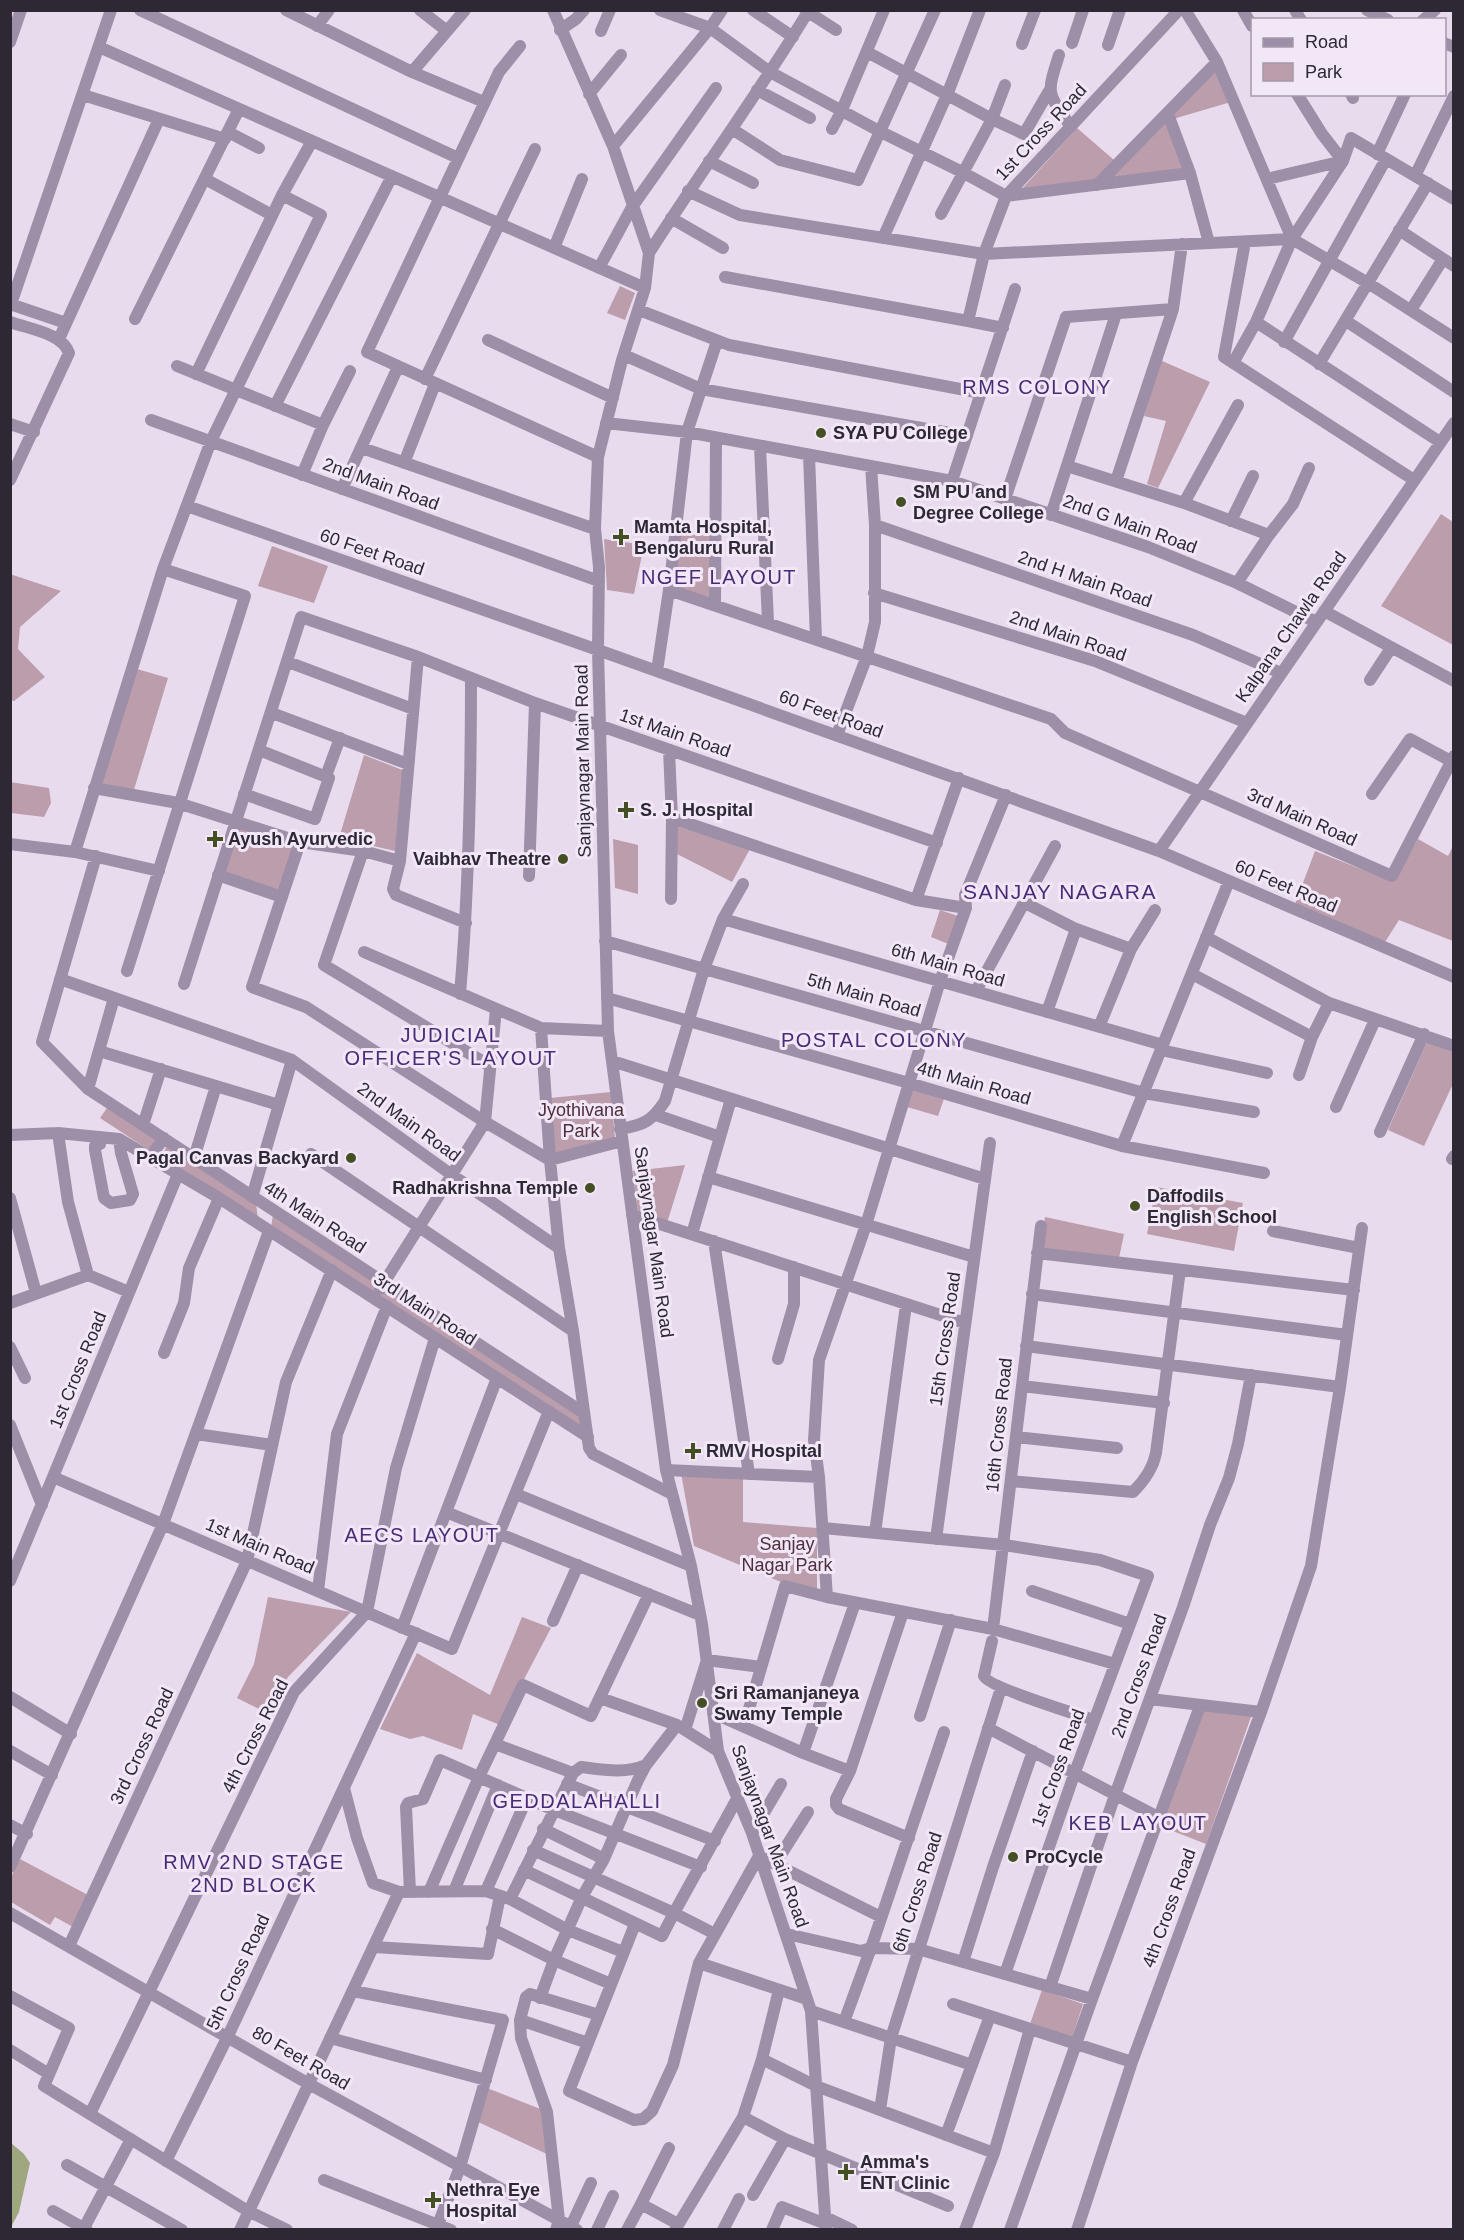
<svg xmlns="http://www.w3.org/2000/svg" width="1464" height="2240" viewBox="0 0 1464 2240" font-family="Arial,sans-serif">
<rect width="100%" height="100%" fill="#e9dbee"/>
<path fill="#bb9dac" d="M1216 66 1231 102 1173 119 1171 114Z
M1165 121 1184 170 1108 179Z
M1077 128 1114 160 1097 181 1021 190Z
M620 286 635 293 625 320 607 313Z
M1160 360 1210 382 1158 488 1147 484 1166 421 1144 416Z
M1441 514 1453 522V645L1381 606Z
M680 533 713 536 712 600 675 588Z
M604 539 644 545 634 594 607 590Z
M272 546 328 566 314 603 258 586Z
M10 574 61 591 20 627 18 649 45 677 14 701 10 700Z
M137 669 168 678 133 793 100 786Z
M364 755 405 771 395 851 339 838Z
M10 782 49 788 51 803 44 817 11 813Z
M237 825 297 845 280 894 221 874Z
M677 826 750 849 732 882 675 853Z
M613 839 638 845V894L615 888Z
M1418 839 1448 856 1453 846V941L1399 920 1385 942 1295 904 1315 851 1394 882Z
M940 910 961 917 951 945 931 937Z
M1427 1042 1453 1052V1084L1424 1146 1388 1130Z
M914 1086 945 1096 938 1116 907 1107Z
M611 1092 615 1139 552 1155 550 1098Z
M107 1108 158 1140 149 1150 100 1118Z
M168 1144 256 1203 258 1219 160 1159Z
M685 1165 667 1223 638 1213 633 1171Z
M1156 1187 1243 1203 1234 1251 1147 1234Z
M273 1214 580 1415 586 1433 271 1228Z
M1045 1217 1124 1234 1119 1258 1040 1250Z
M681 1473 743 1478V1522L817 1528V1592L781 1582 694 1546Z
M268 1597 351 1612 288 1677 267 1713 237 1698 254 1664Z
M522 1617 551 1628 500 1725 473 1714 462 1750 423 1736 410 1739 380 1729 417 1653 490 1695Z
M1202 1710 1252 1714 1206 1844 1160 1826Z
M20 1859 88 1895 73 1927 55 1917 50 1925 11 1902V1877Z
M1042 1990 1083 2004 1072 2038 1030 2024Z
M487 2088 543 2110 549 2155 476 2121Z"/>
<path fill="#9fa77e" d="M11 2143 24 2154 30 2163 19 2212 11 2227Z"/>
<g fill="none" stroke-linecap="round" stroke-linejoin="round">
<path stroke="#9e8fa8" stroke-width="12" d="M140 10 458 158
M286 10 412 72 484 102
M420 10 447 31
M553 10 613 146 649 253 645 288 622 360 598 457 595 529 599 567 598 650 608 1031 666 1470 691 1566 702 1624 718 1751 752 1833 811 2011 826 2230
M660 10 710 28 770 72 881 132 962 172 1006 196 1190 173
M753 10 793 37
M805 10 836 30
M1185 10 1217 62 1292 239 1368 283 1454 338
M1243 10 1252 26
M1295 10 1301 20
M1367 10 1388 20
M1423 20 1435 10
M317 26 329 10
M560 30 576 19 584 10
M601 31 610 10
M10 42 21 10
M1072 43 1083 10
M1444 43 1454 47
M1022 44 1035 10
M1108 45 1120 10
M520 46 499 72 367 352 598 457
M99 47 645 288
M867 52 992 119 1024 134 1049 91
M1059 55C1046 96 1047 91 1071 127
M412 72 465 10
M757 90 810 118
M589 94 621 55
M1351 94 1353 98
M83 95 225 139
M1168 114 1190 173 1209 243
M732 129 780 160 858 180 935 10
M832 129 842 110 884 10
M228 132 259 148
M613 146 710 28 722 10
M1377 154 1405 94
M709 161 753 183
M1415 176 1454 96
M205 179 272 215
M1267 179 1343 161 1322 134 1297 94
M1097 185 1217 62
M688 191 740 215 984 254 1292 239
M941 214 992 119 1005 85
M671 218 723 248
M1399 230 1454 266
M883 238 947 95 980 10
M1245 242 1224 357 1414 480
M554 248 582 179
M649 253C701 171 759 93 809 10
M599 268 632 207 716 88
M725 277 968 321
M10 304 66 323
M11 304 111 10
M639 310 729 345 981 393
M1411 310 1443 259
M135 319 239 109
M1346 321 1454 392
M10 322C29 329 62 333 69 353L10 480
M1256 322 1440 442
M1003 328 968 321 984 254 1006 196 1179 10
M59 339 159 119
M488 340 613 398
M1284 342 1386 159
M624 355 701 389 967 436
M1233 363 1256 322 1292 239 1343 161 1351 138 1454 199
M1319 364 1428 183
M177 366 323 425
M196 374 282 195 312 141
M425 379 535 149
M275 406 392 176
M151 420 599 581
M606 423 687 432 952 481 1148 547 1237 583 1316 622
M10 424 34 432
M760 446 768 622
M362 448 595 529
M809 455 816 639
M404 463 435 384
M1067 466 1184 503 1269 535
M302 475 323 425 350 371
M952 481 1015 289
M1116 481 1173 309 1182 244
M342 489 398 367
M1005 499 1066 317 1173 309
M1184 503 1238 405
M187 506 598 650 1159 851 1454 977
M1051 515 1116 314
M1231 521 1253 476
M875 525 1193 635 1281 673
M1237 583 1269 535 1293 504 1309 468
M669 590 1051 719 1065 733 1392 876 1454 756
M874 593 1095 661 1247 723
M715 605 716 438
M1324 611 1454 681
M288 662 413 709
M657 671 669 590 687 432 717 341
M1370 680 1391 648
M272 713 408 764
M837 735 867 656 875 622V525L871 466
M669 750 672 818 671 899
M326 776 340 738
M94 788 178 803 300 842 363 851 400 861 393 889 396 895 466 923
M244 794 315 819 329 778 259 750
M1372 794 1410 739 1451 761
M672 818 916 900 966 908
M300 842 252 987 306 1007 485 1122 550 1160 622 1141
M10 844 75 852 159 871
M363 851 324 965 490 1066
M1159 851 1454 423
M75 852 163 569 211 441 321 215 282 195
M96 856 42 1042 88 1089 584 1413
M400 861 418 657
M218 875 282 897
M529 876 535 703
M916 900 959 778
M1023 902 1076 929 1131 949
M723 919 1163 1045
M1206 937 1329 1003 1454 1046
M605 941 1144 1093 1254 1112
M364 952 541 1028 608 1031
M127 971 245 596 163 569
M1192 974 1312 1037
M60 979 292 1060 452 1175 559 1248
M184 984 301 617 418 657 535 703 937 843
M976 991 1055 846
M460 994C469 889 471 784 471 679
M607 998 909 1083 1122 1146 1264 1173
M1047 1012 1076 929
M1099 1027 1131 949 1155 910
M541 1028 550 1160 559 1248 573 1331 589 1448 593 1454 672 1494
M1161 1050 1267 1073
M99 1051 279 1105
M612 1061 985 1179
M1299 1075 1312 1037 1329 1003
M88 1089 114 998
M1336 1107 1375 1020
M656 1115 720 1137
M143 1125 161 1069
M620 1129C644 1125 652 1121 665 1101L704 969 723 919 743 884
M1380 1132 1424 1034
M58 1133 68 1202 88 1275
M10 1135 58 1133 119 1139 219 1198 588 1437
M100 1137V1144L95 1146V1150L104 1198 111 1203 130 1200 133 1194 121 1153 119 1139
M1122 1146 1229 881
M311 1154 573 1331
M150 1157 164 1138
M194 1158 216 1086
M1452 1159 1454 1156
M708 1177 974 1257
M252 1197 292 1060
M10 1198 36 1293
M632 1215 965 1323
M1273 1231 1359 1248
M692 1234 731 1099
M714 1241 749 1474
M1037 1253 1354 1290
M88 1275 129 1292
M380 1289 485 1122 496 1009
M1032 1294 1347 1335
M10 1303 88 1275
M1026 1346 1340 1387
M10 1347 25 1378
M164 1353 184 1303 189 1268 219 1198
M778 1359 794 1304V1267
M1022 1386 1164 1403
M10 1425 42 1505
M196 1434 272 1445
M1016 1437 1117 1448
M666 1470 819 1477
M53 1477 452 1649 549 1411
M1011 1481 1133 1492C1144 1481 1153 1469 1156 1453L1180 1270
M516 1494 691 1566
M446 1512 700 1615
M823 1528 1004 1545 1100 1560 1148 1576 1075 1772 1005 1974
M875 1533 906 1305
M936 1539 990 1143
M10 1581 178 1174
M318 1591 337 1434 387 1306
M1032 1591 1130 1624
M827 1597 819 1477 814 1440 819 1360 866 1225 940 981 966 908 965 895 1006 795
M903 1612 850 1771 836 1799V1805L839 1809 909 1838
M553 1621 578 1565
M402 1628 497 1378
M993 1629 1041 1226
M992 1641 984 1676C988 1687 1076 1714 1094 1720
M10 1697 71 1734
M600 1698 677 1725 718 1751
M1150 1699 1261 1712
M713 1713 803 1753 850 1771
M920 1716 951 1620
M744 1726 785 1586 827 1597 993 1629 1115 1664
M988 1728 1158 1817
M685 1730 707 1660 761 1667
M495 1744 573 1773
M10 1751 52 1775
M803 1753 855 1603
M567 1784 715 1841
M344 1788 357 1838 373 1883 399 1892 486 1891 510 1899 568 1930 623 1952
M10 1825 27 1834
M543 1829 604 1859
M752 1833 781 1784
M775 1864 808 1812
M10 1867 163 1524 269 1231
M524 1870 662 1936 674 1913 533 1850
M454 1891 498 1785
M486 1891 527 1798
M410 1892 406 1807 408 1803 423 1799 440 1760 554 1810 701 1867
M429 1892 479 1777 523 1685 591 1716 649 1594
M510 1899 573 1773 581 1767C604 1770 625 1774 646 1765
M10 1913 309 2084 577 2230
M635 1924 569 2091 634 2120 643 2119 652 2111 673 2065 699 1963 759 1856 881 1917
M492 1929 554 1960 611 1984
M715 1934 674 1913 738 1797
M787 1934 861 1951 871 1948 944 1732
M69 1946 247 1561 286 1382 332 1270
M374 1947 488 1954 500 1896
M963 1962 993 1867 1033 1751
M699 1963 807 1999
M1050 1987 1115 1795 1183 1607 1210 1525 1229 1478 1238 1444 1251 1375
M353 1991 503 2020 460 2167 436 2230
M10 1996 69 2028 44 2086 248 2211 287 2230
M540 1998 554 1960 582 1897 604 1859 638 1780 646 1765 677 1725
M953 2004 1132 2062
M811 2011 972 2065
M520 2020 526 1997 530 1994 599 2015
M844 2022 871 1948H873L918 1949 1092 1999
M330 2038 486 2080
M10 2050 49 2074
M762 2059 816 2086 994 2153
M880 2110 891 2038 1001 1688
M90 2114 294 1692 367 1612 396 1468 435 1338
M743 2117 785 2139 948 2206
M946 2135 990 2016
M166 2161 228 2036 416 1633
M67 2165 182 2230
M324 2180 451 2230
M753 2195 785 2139
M641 2204 669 2148
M53 2211 87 2230
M825 2217 852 2230
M571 2226 591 2183
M84 2228 131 2139
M240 2230 399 1892
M556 2230 559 2220 547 2112 521 2038 520 2020 588 2043
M597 2230 613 2196
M627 2230 641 2204 678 2224
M675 2230 743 2117 762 2059 779 1990
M723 2230 739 2199
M772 2230 782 2207 826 2224
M965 2230 994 2153 1030 2029
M1010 2230 1092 1999 1200 1706
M1077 2230 1132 2062 1261 1712 1311 1566 1340 1387 1362 1228"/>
</g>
<g fill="#444f23" stroke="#f2e7f6" stroke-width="2">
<circle cx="821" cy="433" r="6"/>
<circle cx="901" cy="502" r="6"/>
<path d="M618 528h6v6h6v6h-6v6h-6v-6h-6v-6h6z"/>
<path d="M623 801h6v6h6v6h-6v6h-6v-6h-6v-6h6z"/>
<path d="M212 830h6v6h6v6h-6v6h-6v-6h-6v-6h6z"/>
<circle cx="563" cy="859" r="6"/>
<circle cx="351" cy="1158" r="6"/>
<circle cx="590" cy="1188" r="6"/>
<circle cx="1135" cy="1206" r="6"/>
<path d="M690 1442h6v6h6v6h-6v6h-6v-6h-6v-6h6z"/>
<circle cx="702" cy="1703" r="6"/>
<circle cx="1013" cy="1857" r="6"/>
<path d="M843 2163h6v6h6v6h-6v6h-6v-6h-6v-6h6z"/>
<path d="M430 2191h6v6h6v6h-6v6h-6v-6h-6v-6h6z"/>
</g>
<g text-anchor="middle" stroke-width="6" stroke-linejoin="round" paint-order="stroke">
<g font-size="18" fill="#2d2833" stroke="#f2e7f6">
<text transform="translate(1041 132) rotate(-47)" y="6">1st Cross Road</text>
<text transform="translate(381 484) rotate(20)" y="6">2nd Main Road</text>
<text transform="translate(1130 524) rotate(20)" y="6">2nd G Main Road</text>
<text transform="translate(372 552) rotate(19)" y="6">60 Feet Road</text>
<text transform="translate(1085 579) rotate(19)" y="6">2nd H Main Road</text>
<text transform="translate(1291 627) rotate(-55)" y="6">Kalpana Chawla Road</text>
<text transform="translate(1068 636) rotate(19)" y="6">2nd Main Road</text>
<text transform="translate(831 714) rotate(20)" y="6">60 Feet Road</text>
<text transform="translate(675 733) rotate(19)" y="6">1st Main Road</text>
<text transform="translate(583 761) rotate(-91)" y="6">Sanjaynagar Main Road</text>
<text transform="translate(1302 817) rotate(24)" y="6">3rd Main Road</text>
<text transform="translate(1286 886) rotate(23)" y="6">60 Feet Road</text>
<text transform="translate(948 965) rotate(16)" y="6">6th Main Road</text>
<text transform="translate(864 995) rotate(16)" y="6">5th Main Road</text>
<text transform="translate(974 1083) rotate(16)" y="6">4th Main Road</text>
<text transform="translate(409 1122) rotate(36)" y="6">2nd Main Road</text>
<text transform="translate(315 1217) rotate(33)" y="6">4th Main Road</text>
<text transform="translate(654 1242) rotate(82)" y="6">Sanjaynagar Main Road</text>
<text transform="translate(425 1309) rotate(33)" y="6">3rd Main Road</text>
<text transform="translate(945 1339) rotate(-82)" y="6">15th Cross Road</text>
<text transform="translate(78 1370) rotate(-68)" y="6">1st Cross Road</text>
<text transform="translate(999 1425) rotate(-84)" y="6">16th Cross Road</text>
<text transform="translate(260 1546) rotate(23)" y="6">1st Main Road</text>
<text transform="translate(1139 1676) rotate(-70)" y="6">2nd Cross Road</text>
<text transform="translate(255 1736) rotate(-63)" y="6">4th Cross Road</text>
<text transform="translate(142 1746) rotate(-65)" y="6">3rd Cross Road</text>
<text transform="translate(1058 1768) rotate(-70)" y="6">1st Cross Road</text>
<text transform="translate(770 1836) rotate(70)" y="6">Sanjaynagar Main Road</text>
<text transform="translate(917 1892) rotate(-72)" y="6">6th Cross Road</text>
<text transform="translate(1169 1908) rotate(-70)" y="6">4th Cross Road</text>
<text transform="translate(238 1972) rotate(-65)" y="6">5th Cross Road</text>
<text transform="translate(301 2058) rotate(30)" y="6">80 Feet Road</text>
</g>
<g font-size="18" font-weight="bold" fill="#2d2833" stroke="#f2e7f6" text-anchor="start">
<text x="833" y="439">SYA PU College</text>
<text x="913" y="498">SM PU and<tspan x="913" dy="21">Degree College</tspan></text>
<text x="634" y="533">Mamta Hospital,<tspan x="634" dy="21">Bengaluru Rural</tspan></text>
<text x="640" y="816">S. J. Hospital</text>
<text x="228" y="845">Ayush Ayurvedic</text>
<text x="551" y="865" text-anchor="end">Vaibhav Theatre</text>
<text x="339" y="1164" text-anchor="end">Pagal Canvas Backyard</text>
<text x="578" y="1194" text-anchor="end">Radhakrishna Temple</text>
<text x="1147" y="1202">Daffodils<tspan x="1147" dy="21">English School</tspan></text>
<text x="706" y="1457">RMV Hospital</text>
<text x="714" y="1699">Sri Ramanjaneya<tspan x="714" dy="21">Swamy Temple</tspan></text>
<text x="1025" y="1863">ProCycle</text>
<text x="860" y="2168">Amma's<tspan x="860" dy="21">ENT Clinic</tspan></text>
<text x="446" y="2196">Nethra Eye<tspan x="446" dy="21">Hospital</tspan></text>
</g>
<g font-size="18" fill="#4e2f3d" stroke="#f2e7f6">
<text x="581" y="1116">Jyothivana<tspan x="581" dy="21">Park</tspan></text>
<text x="787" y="1550">Sanjay<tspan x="787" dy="21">Nagar Park</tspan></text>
</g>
<g font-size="20" letter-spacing="1.5" fill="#4a2b77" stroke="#f2e7f6">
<text x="1037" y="394">RMS COLONY</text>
<text x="719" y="584">NGEF LAYOUT</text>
<text x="451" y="1042">JUDICIAL<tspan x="451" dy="23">OFFICER'S LAYOUT</tspan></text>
<text x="874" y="1047">POSTAL COLONY</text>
<text x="422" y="1542">AECS LAYOUT</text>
<text x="577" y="1808">GEDDALAHALLI</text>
<text x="1138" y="1830">KEB LAYOUT</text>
<text x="254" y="1869">RMV 2ND STAGE<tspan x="254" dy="23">2ND BLOCK</tspan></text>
</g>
<g font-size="21" letter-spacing="1.5" fill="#4a2b77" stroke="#f2e7f6">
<text x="1060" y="899">SANJAY NAGARA</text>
</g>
</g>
<rect width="1464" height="2240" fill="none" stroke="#2d2833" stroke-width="24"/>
<rect x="1251" y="18" width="195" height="78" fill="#f2e7f6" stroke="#a39ba8" stroke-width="1.5"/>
<rect x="1263" y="38" width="30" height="9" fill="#9e8fa8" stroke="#a39ba8" stroke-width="1.5"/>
<text x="1305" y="48" font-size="18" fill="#2d2833">Road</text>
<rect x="1263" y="63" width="30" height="18" fill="#bb9dac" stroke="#a39ba8" stroke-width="1.5"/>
<text x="1305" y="78" font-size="18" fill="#2d2833">Park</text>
</svg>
